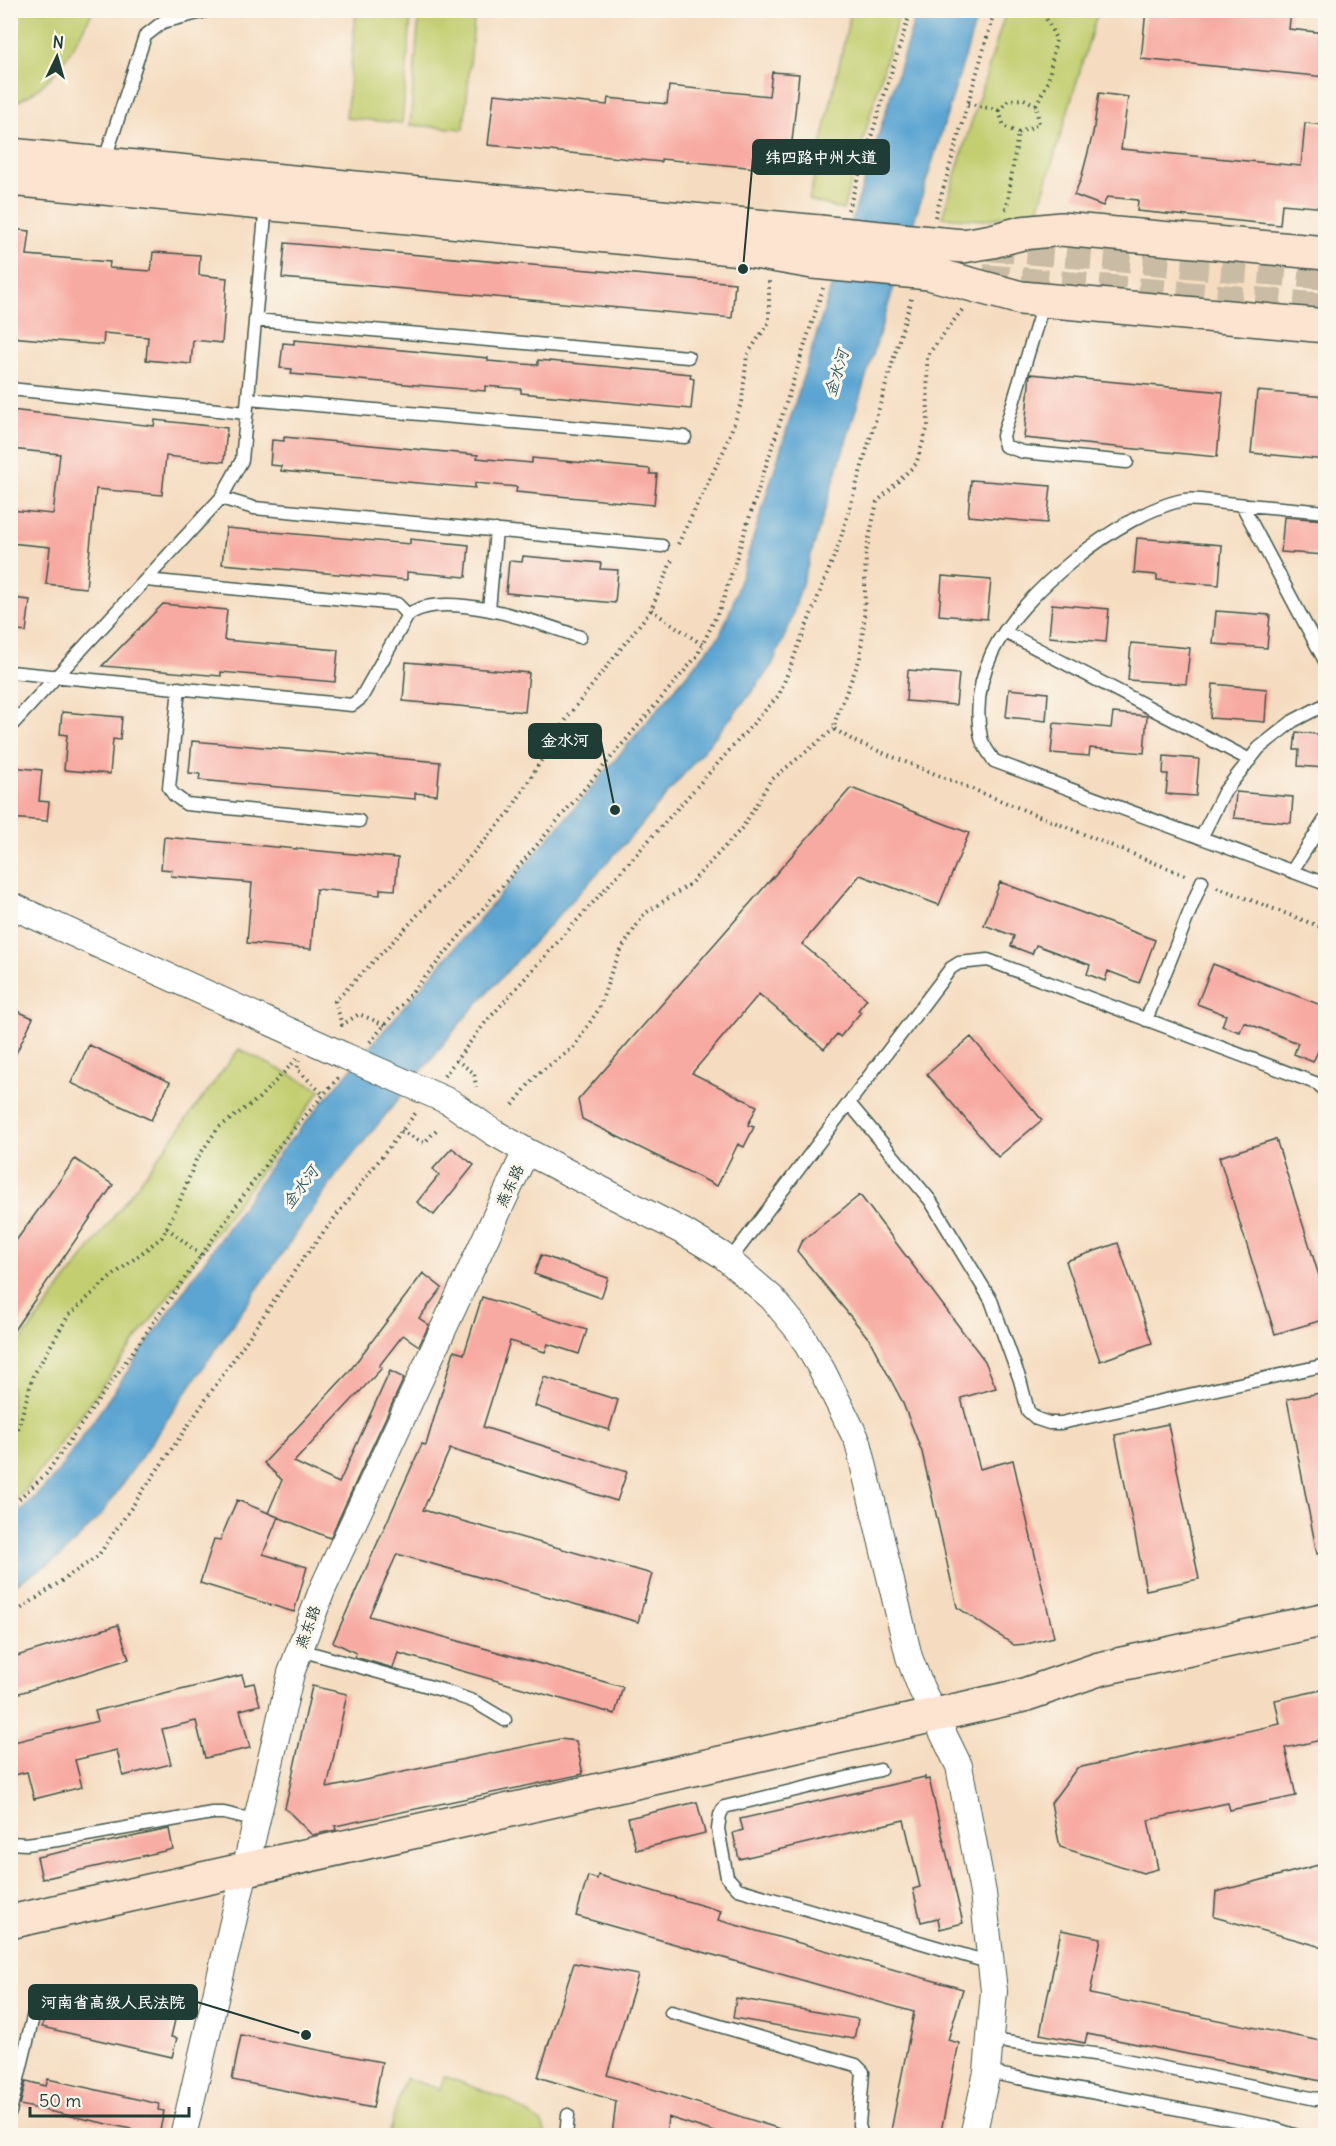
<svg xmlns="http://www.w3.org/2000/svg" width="1336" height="2146" viewBox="0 0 1336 2146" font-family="Delius,'LXGW WenKai TC',sans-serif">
<rect width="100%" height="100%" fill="#fbf7ec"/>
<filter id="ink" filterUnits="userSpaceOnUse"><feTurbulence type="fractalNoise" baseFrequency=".0167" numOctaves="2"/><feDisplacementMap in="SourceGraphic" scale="12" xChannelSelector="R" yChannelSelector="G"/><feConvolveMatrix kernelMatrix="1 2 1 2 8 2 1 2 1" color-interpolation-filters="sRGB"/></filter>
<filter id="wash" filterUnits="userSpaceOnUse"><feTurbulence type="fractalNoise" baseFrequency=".008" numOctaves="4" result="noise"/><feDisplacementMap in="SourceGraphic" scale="24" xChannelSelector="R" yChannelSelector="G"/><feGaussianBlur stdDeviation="1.35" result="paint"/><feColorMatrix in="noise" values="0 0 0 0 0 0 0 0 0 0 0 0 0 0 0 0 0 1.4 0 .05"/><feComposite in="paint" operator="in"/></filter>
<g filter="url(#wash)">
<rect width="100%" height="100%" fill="#f5dcc0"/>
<path fill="#c2ce70" stroke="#708652" stroke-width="1.5" d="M11 10 93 11C72 49 55 87 11 104Z
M851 11H900L843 210 809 200Z
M1006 11H1098L1038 210 984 220 942 217Z
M356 12 411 17 402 123 346 118Z
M419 16 474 21 464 129 410 125Z
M239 1049 321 1090 26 1489 11 1504V1354Z
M444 2076 508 2100 542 2123 546 2135H388L405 2078 440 2089Z"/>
<path fill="#5ba5d2" stroke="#3d7183" stroke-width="1.5" d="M917 11H979L789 626 772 665 748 697 638 829 466 1016 335 1177 101 1515 60 1557 11 1587V1517L22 1510 55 1476 281 1151 583 798 720 635 732 606Z"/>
<g id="blocks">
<path fill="#f7aaa2" d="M1146 10H1291L1289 29 1326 33V77L1141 59Z
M772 72 799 74 789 171 661 159V162L488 145 494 94 607 105 608 98 667 104 669 86 769 96Z
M1099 93 1128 97 1121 149 1301 166 1305 123 1326 125V208L1282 204 1280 225 1137 211 1138 200 1107 197 1103 206 1074 195 1081 179 1093 133Z
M10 229 30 231 27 255 110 262 109 268 151 271 153 252 200 255 199 275 227 278 222 343 193 340 191 364 146 360 148 337 104 333 103 345 10 337Z
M285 243 735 283 732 318 282 278Z
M294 340 488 358V361L523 364 538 365V360L691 374 690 378 694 379 691 409 521 393V389L485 386V391L291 374 292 369 280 368 283 343 294 344Z
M1030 374 1223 392 1217 457 1024 438Z
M1257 391 1326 397V460L1251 453Z
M10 410 154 426 155 420 227 428 224 462 166 456 162 495 96 489 86 588 46 584 50 547 10 543V510L53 514 60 454 10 449Z
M284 437 478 455 477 458 532 463V458L650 469V474H657L654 505 516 492 517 487 475 483V488L281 471V466L270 465 272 440 284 441Z
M971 480 1051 486 1047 523 968 516Z
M1284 517 1326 520V555L1281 552Z
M226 528 410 544V539L469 545 466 577 407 572V580L222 564Z
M1137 538 1222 545 1219 585 1157 580V575L1134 573Z
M523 556 601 563 600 569 618 570 615 603 506 593 509 561 522 562Z
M942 576 991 580 987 619 939 615Z
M10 598 30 600 26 632 10 630Z
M163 604 227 610 224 640 338 650 335 682 221 672V676L102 666Z
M1052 604 1109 609 1106 642 1049 637Z
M1216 611 1270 615 1267 648 1213 644Z
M1131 643 1190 648 1186 684 1128 680Z
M406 662 529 673 525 712 403 701Z
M908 670 959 674 956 705 906 701Z
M1213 684 1267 689 1265 722 1210 718Z
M1009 689 1048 693 1046 721 1006 717Z
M62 712 122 717 120 740 113 739 110 774 64 770 67 735 60 734Z
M1113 713 1147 716 1144 753 1090 748 1089 756 1051 753 1054 723 1111 728Z
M1296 732 1326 735V768L1298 766 1299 750H1294Z
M192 741 440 762 437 795 415 793V799L199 780 200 774 189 773Z
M1164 756 1199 759 1196 796 1166 794 1168 774H1163Z
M10 767 42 770 39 801 49 802 47 821 10 818Z
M851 788 969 833 939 905 860 875 802 944 867 999 858 1010 861 1012 840 1037 837 1034 824 1049 759 994 692 1073 757 1106 748 1125 754 1127 744 1147 738 1144 717 1186 582 1119 578 1100Z
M1236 792 1293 797 1291 823 1234 818Z
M164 837 398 858 395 890 380 889V895L316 889 311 949 247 943 252 883 171 876 172 870 161 869Z
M1000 882 1155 940 1139 983 1108 971 1105 981 1087 974 1090 965 1036 945 1032 954 1011 946 1014 936 984 925Z
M1213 964 1326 1007V1054L1318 1051 1313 1062 1294 1054 1298 1043 1244 1022 1240 1032 1222 1026 1226 1015 1197 1004Z
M10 1008 33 1018 10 1066Z
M971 1037 1042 1120 998 1157 927 1074Z
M89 1045 170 1082 151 1120 71 1083Z
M1276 1139 1326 1298V1319L1275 1334 1219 1157Z
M452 1148 474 1165 434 1215 417 1202 439 1175 433 1169Z
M75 1159 113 1185 10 1336V1249Z
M860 1195 985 1361 996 1388 961 1398 980 1469 1013 1460 1054 1637 1027 1644 1014 1645 957 1607 922 1452 902 1401 869 1339 797 1251 801 1242Z
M1118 1243 1152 1343 1100 1361 1066 1261Z
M541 1255 608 1278 601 1298 534 1274Z
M423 1273 442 1288 419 1318 429 1325 419 1346 403 1335 379 1366 382 1368 294 1462 339 1483 390 1371 404 1378 330 1538 268 1513 282 1480 264 1463 348 1373Z
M482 1297 587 1330 579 1354 548 1344 545 1352 510 1341 483 1427 627 1472 617 1501 450 1449 423 1510 652 1574 638 1622 397 1554 369 1616 623 1687 615 1714 398 1653 393 1668 355 1657 356 1653 333 1642 422 1444 426 1445 454 1351 464 1354Z
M544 1377 618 1400 609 1430 535 1406Z
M1326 1392V1553L1317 1554 1287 1399Z
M1168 1424 1199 1579 1146 1590 1115 1435Z
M237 1500 278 1517 263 1554 307 1567 294 1612 200 1583 214 1539 220 1540Z
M118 1625 129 1659 10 1696V1658Z
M242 1675 245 1685 254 1683 260 1705 240 1710 250 1748 205 1758 196 1721 162 1729 171 1764 123 1776 117 1750 75 1760 82 1787 34 1799 27 1772 10 1776V1743L98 1721 95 1711Z
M312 1686 347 1694 327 1788 560 1739 576 1741 583 1774 335 1826 336 1830 312 1835 285 1808Z
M1326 1689V1739L1285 1748 1296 1796 1230 1810 1228 1803 1148 1820 1158 1869 1143 1873 1060 1847 1051 1803 1077 1768 1280 1724 1275 1700Z
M925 1777V1780L929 1779 963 1923 940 1929 938 1918 921 1922 913 1889 920 1887 904 1820 739 1859 733 1833 743 1830 740 1819Z
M697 1802 705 1833 636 1850 628 1818Z
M169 1829 173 1849 42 1879 37 1857Z
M1326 1863V1948L1214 1917 1216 1892Z
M598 1875 721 1911 718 1920 963 1989 948 2040 959 2043 940 2136H890L914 2012 576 1916 588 1876 597 1879Z
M1061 1930 1101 1938 1090 1994 1326 2042V2082L1087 2034 1085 2043 1040 2034Z
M574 1963 638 1975 607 2075 790 2132 789 2136H727L668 2117 666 2136H612L616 2101 538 2077Z
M59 1993 175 2020 171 2037 177 2038 172 2057 42 2027 46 2008 54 2010Z
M736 1998 858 2019 854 2039 733 2018Z
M241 2035 382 2062 373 2108 232 2080Z
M48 2079 159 2104 158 2110 164 2111 159 2135 20 2105 26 2081 46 2086Z"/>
</g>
</g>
<g filter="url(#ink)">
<use href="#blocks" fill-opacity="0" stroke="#3f5549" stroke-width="1.5"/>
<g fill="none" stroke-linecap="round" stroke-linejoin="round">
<path stroke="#cabca4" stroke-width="26" stroke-dasharray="26 13" stroke-linecap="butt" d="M988 248 1326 277
M983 277 1326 306"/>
<g stroke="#3f5549" stroke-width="15">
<path id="lane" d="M104 162 145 36 163 22 210 10
M1044 301 1003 436 1005 446 1023 452 1127 462
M255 320 688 357
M10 389 247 413
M248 399 685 437
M221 498 254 508 662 546
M1242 505 1326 663
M1326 512C1292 509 1259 506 1225 503 1213 502 1197 498 1184 500 1121 512 1019 595 992 653 980 679 975 709 981 738 983 746 990 754 994 761L1326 884
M146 580 397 604 408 615
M489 610 496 530
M1005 632 1250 760
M10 672 352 705 361 698 408 615C444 588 540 623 580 637
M179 688 169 788 174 795 186 804 359 821
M10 727 221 498 242 460 266 205
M1201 838 1224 792 1259 748 1293 721 1326 704
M1292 871 1326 818
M1146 1020 1202 881
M849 1103 930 1200 991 1300 1020 1380 1028 1411 1037 1419 1049 1423H1061L1326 1365
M729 1261 951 968 959 963 988 960 1318 1084 1326 1091
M300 1650 442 1690 475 1702 505 1720
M880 1770 724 1807 720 1815 718 1829 727 1877 738 1889 991 1963
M10 1843 26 1844 58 1840 212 1813H224L257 1821
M671 2012 856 2065 863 2072 859 2125 862 2136
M991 2040 1101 2055 1316 2099 1326 2097
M987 2072 1266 2126 1297 2136
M10 2112 38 1996
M566 2136 568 2115"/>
</g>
<g stroke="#3f5549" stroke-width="28">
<path id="street" d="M10 905 345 1056
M450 1102 493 1132 526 1151 684 1232 722 1255 772 1298 799 1331 822 1370 858 1442 909 1657 921 1688 959 1766 983 1893 994 1991 987 2072 973 2136
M183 2136 291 1673 322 1590 526 1151"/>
</g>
<g stroke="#3f5549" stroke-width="36">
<path id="secondary" d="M10 155 819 232
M10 179 732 248 813 262
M941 244 963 246 992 241 1022 233 1061 229 1326 253
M929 273 1021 298 1326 326
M10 1922 1024 1695 1099 1669 1326 1619"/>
</g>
<path stroke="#3f5549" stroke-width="4" stroke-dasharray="1.5 4.5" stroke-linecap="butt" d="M968 103 999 111
M999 111 1009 100 1024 99 1036 105
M999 111 1004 126 1018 133
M1005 209 1007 207 1018 133 1039 124 1036 105 1048 82 1056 39 1042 10
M848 210 911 10
M935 217 995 10
M962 310 927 356 928 426 916 464 877 502 866 552 864 622 860 658 835 721 834 729 856 742 1187 876
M678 544 725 448 742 401 747 355 769 322V281
M651 610 703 645
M1217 887 1326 929
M385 1025 359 1014 342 1025 335 1001 404 930 509 813 569 715 651 610 672 560
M370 1042 697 656 721 606 823 288
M299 1060 297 1069 324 1095
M456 1060 474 1073 476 1087
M444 1076 485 1023 779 695 839 544 912 296
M513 1105 536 1075 573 1048 599 1009 611 973 622 948 644 914 690 884 743 827 770 781 834 729
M401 1131 424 1143 439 1127
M167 1228 202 1256
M10 1437 17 1432 33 1376 68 1316 106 1281 162 1237 179 1203 196 1160 218 1128 258 1099 297 1059
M10 1507 46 1474 278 1147 339 1077
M10 1612 19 1610 98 1556 302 1260 418 1110"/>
<use href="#lane" stroke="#fff" stroke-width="12"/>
<use href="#street" stroke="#fff" stroke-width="26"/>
<use href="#secondary" stroke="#fde4d0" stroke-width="33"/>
<g stroke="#3f5549" stroke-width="28" stroke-linecap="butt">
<path id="street-bridge" d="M345 1056 450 1102"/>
</g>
<g stroke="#3f5549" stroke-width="36" stroke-linecap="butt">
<path id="secondary-bridge" d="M819 232 941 244
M813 262 929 273"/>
</g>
<use href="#street-bridge" stroke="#fff" stroke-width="26"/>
<use href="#secondary-bridge" stroke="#fde4d0" stroke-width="33"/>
</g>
</g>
<g text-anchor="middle" stroke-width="6" stroke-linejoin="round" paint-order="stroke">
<g font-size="15" fill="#1f3d34" stroke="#fbf7ec">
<text transform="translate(510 1186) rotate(-65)" y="5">燕东路</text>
<text transform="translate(308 1627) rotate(-70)" y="5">燕东路</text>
</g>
<g font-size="16" font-style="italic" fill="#315c63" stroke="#fbf7ec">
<text transform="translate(836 373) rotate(-73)" y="6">金水河</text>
<text transform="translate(300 1187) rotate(-53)" y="6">金水河</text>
</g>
</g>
<path fill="none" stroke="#1f3d34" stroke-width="2" d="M743 269L753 157M615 810L601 741M306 2035L197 2002"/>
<g fill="#1f3d34" stroke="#fbf7ec" stroke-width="2">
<circle cx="743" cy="269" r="6"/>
<circle cx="615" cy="810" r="6"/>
<circle cx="306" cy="2035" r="6"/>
</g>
<g fill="#1f3d34" stroke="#1f3d34" stroke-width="2">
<rect x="753" y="140" width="136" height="34" rx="6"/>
<rect x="529" y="724" width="72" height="34" rx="6"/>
<rect x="29" y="1985" width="168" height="34" rx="6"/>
</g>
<g font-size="16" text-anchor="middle" font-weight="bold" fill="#fff">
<text x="821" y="163">纬四路中州大道</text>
<text x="565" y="746">金水河</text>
<text x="113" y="2008">河南省高级人民法院</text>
</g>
<rect width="1336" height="2146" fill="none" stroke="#fbf7ec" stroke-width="36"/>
<g transform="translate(57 57) rotate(5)" stroke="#fbf7ec" stroke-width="4.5" paint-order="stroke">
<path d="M0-4.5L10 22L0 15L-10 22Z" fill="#1f3d34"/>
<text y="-9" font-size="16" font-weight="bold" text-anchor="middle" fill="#1f3d34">N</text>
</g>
<path d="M30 2107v9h159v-9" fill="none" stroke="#1f3d34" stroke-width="3"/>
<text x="39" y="2107" font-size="18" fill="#1f3d34" stroke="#fbf7ec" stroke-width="4.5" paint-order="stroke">50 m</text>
</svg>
